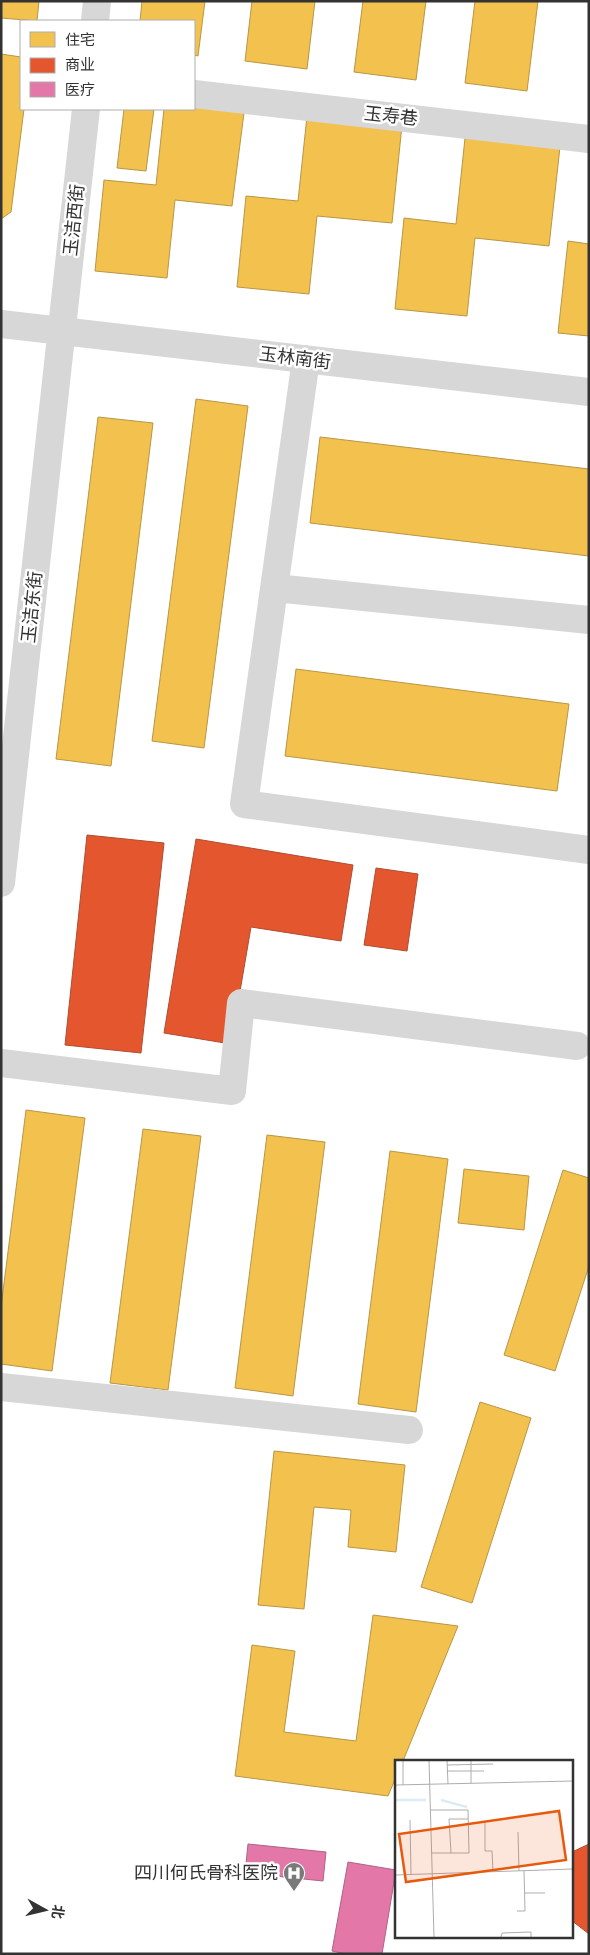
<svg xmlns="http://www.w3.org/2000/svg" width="590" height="1955" viewBox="0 0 590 1955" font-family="'DM Sans','Noto Sans SC',sans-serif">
<rect width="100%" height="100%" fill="#fff"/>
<path fill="#f2c14e" stroke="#b99646" d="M1 1H39L37 21 1 18Z
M142 1H205L198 56 194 55V21H140Z
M252 1H315L307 69 245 61Z
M363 1H426L416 80 354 72Z
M475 1H538L527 91 465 83Z
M1 54 21 57V109H24L11 212 1 219Z
M194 104 244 113 232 206 175 200 167 278 95 271 104 180 156 185 164 109H194Z
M124 109H154L146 171 117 168Z
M307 116 402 125 392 223 317 216 309 294 237 287 246 196 298 201Z
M465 138 560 147 549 246 475 238 467 316 395 309 404 218 456 224Z
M568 241 589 244V336L558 333Z
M196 399 248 406 204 748 152 741Z
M98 417 153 423 111 766 56 759Z
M320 437 589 469V556L310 523Z
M296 669 569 704 557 791 285 756Z
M26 1110 85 1118 52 1371 1 1364V1307Z
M143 1129 201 1136 168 1390 110 1383Z
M267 1135 325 1142 293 1396 235 1388Z
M390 1151 448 1159 416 1412 358 1404Z
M464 1169 529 1176 524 1230 458 1223Z
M563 1170 589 1178V1266L555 1371 504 1355Z
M480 1402 531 1418 472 1603 421 1587Z
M274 1451 405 1465 396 1552 348 1547 351 1510 314 1507 304 1609 258 1605Z
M373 1615 458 1626 403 1761H396V1777L388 1796 235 1776 252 1645 295 1651 284 1732 356 1741Z"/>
<path fill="#e4572e" stroke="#af4c30" d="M87 835 164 843 141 1053 65 1045Z
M196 839 353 865 341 941 251 927 231 1044 164 1033Z
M376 868 418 874 407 951 364 945Z
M589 1844V1934L571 1920V1857L572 1852Z"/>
<path fill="#e377a8" stroke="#ae6385" d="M248 1844 326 1852 323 1881 245 1873Z
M348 1862 396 1870 382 1954H346L332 1951Z"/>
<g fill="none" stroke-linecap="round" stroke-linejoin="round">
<path stroke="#d7d7d7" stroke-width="28" d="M95 21 97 1
M194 94 589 139
M1 324 589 392
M306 359 244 804 589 850
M275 588 589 620
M1 883 86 109
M1 1063 232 1091 241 1003 577 1046
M1 1387 409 1430"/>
</g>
<defs>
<g id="hospital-pin" transform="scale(1.125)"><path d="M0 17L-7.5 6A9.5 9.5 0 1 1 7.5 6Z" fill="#7a7a7a" stroke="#fff"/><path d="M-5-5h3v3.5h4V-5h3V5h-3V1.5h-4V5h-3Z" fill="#fff"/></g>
</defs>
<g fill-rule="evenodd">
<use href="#hospital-pin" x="294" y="1873"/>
</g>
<g text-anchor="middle" stroke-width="5" stroke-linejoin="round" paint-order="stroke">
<g font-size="18" fill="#333" stroke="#fff">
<text transform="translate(391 116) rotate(6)" y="6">玉寿巷</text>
<text transform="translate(74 220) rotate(-84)" y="6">玉洁西街</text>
<text transform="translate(295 358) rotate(7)" y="6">玉林南街</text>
<text transform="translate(32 607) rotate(-84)" y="6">玉洁东街</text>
</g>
<g font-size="18" fill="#333" stroke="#fff" text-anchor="end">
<text x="278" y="1879">四川何氏骨科医院</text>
</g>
</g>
<g transform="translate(395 1760)">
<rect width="178" height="178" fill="#fff"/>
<path fill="none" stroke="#ddebf3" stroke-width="2.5" d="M0 40H31M46 40 72 47"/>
<path fill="none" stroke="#adadad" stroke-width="1" d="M34 0 39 177M52 0 53 24M76 0V23M52 5 98 4M52 11H89M0 25 178 21M8 25V0M35 50H73L74 93H36M15 60 16 114M90 63V91H97L98 112M123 72 124 111M56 93 54 59H73M0 115 178 109M130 133H150M122 151H130L129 111M106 177 107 173 136 172V177"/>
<path fill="#e8590c" fill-opacity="0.15" stroke="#e8590c" stroke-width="2.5" d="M164 51 171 100 11 122 4 74Z"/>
<rect width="178" height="178" fill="none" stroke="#333" stroke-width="2.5"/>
</g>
<rect width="590" height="1955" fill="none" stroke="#333333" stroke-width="5"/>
<rect x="20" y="20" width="175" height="90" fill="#ffffff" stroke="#adadad"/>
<rect x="30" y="32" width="25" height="15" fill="#f2c14e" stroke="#adadad"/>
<text x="65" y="45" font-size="15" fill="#333333">住宅</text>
<rect x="30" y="58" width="25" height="15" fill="#e4572e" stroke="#adadad"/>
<text x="65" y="70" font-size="15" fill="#333333">商业</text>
<rect x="30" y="82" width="25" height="15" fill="#e377a8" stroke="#adadad"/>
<text x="65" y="95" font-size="15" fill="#333333">医疗</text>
<g transform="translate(45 1910) rotate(98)" stroke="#ffffff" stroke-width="4" paint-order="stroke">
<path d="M0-4L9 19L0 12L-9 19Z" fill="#333333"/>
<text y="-8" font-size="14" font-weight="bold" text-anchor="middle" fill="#333333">北</text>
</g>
</svg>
